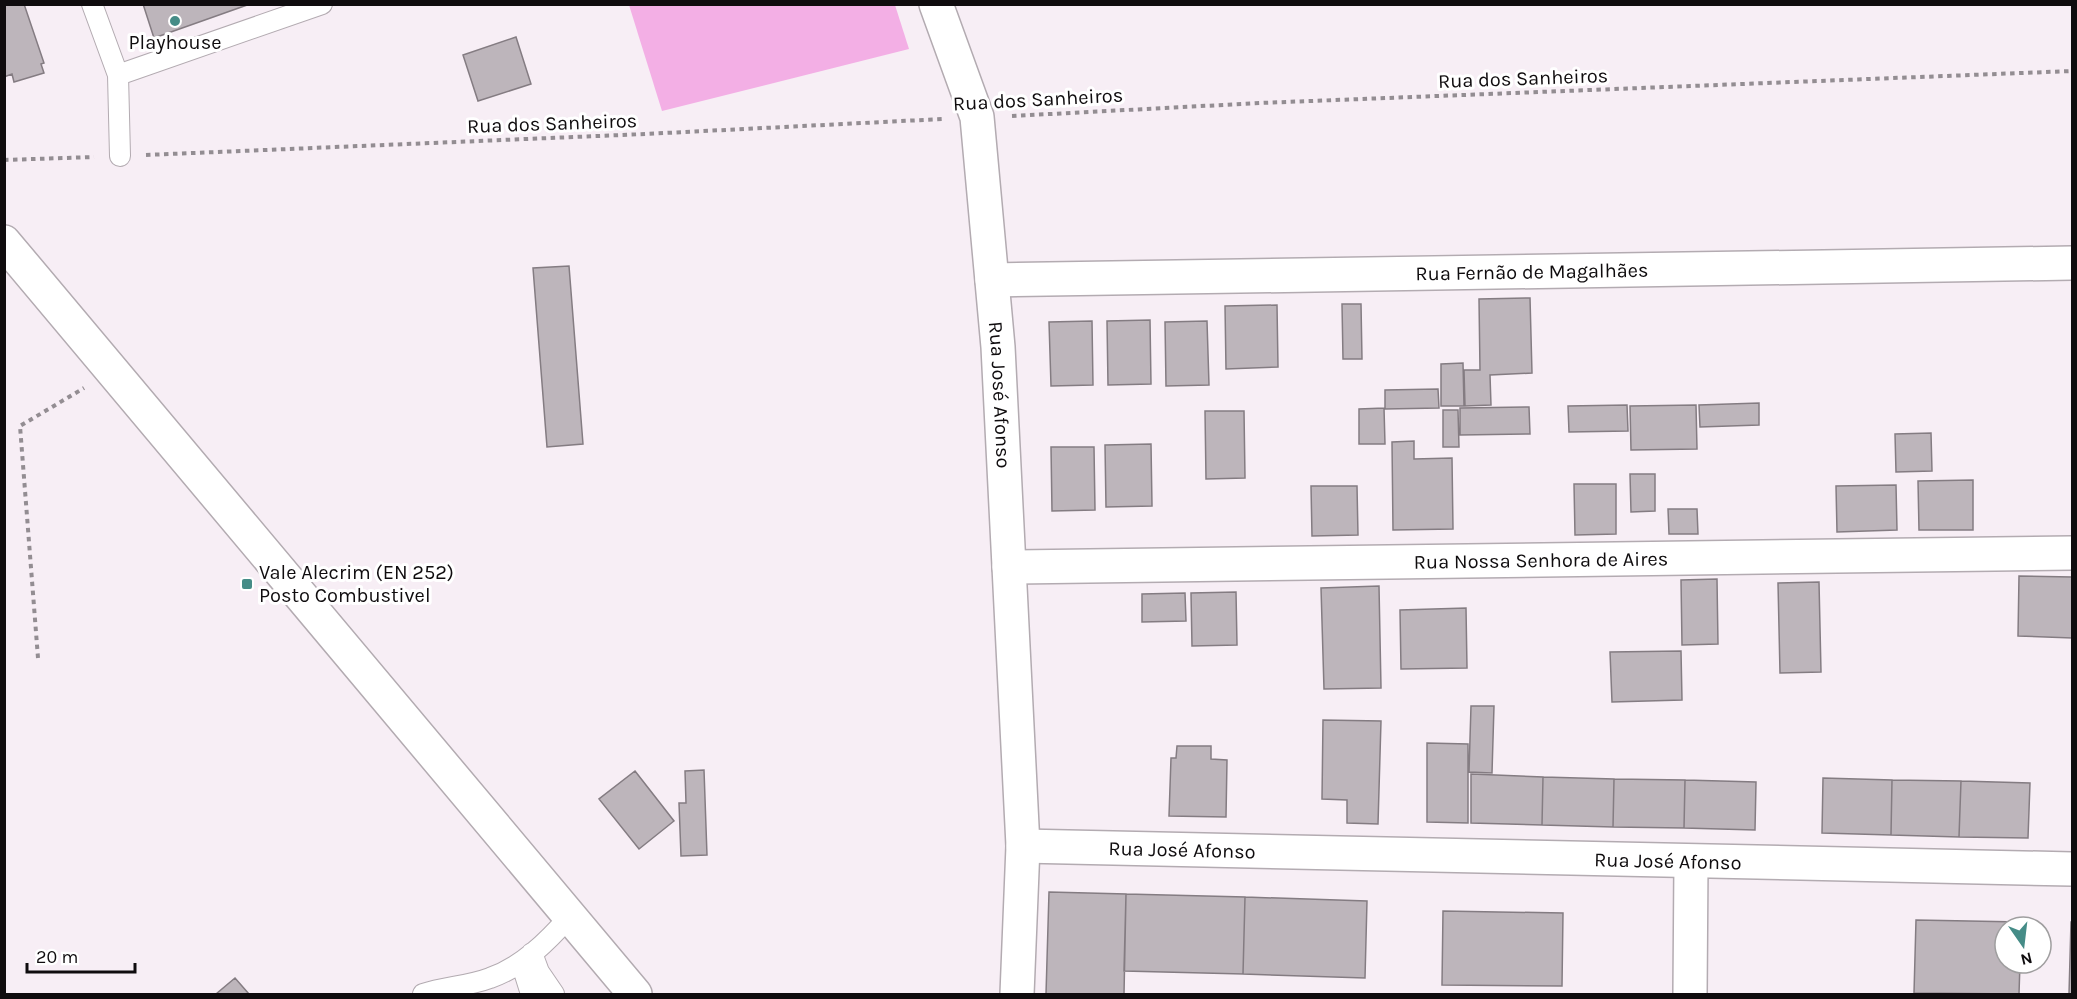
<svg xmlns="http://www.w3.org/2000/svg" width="2077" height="999" viewBox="0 0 2077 999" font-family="Karla,sans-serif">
<rect width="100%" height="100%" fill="#f7eef5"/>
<path fill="#f3afe5" d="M629 5H895L909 49 662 111Z"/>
<path fill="#bdb5bb" stroke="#847c82" stroke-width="1.5" d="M4 4H24L44 63 41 64 44 73 14 82 12 74 4 77Z
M143 4H250L154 38Z
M516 37 531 84 478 101 463 55Z
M569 266 583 444 547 447 533 268Z
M1530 298 1532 373 1490 375 1491 405 1465 406 1464 370H1480L1479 299Z
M1342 304H1361L1362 359H1343Z
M1277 305 1278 367 1226 369 1225 306Z
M1150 320 1151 384 1108 385 1107 321Z
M1092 321 1093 385 1051 386 1049 322Z
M1207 321 1209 385 1166 386 1165 322Z
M1463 363 1464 406H1441V364Z
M1438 389 1439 408 1385 409V390Z
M1759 403V425L1700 427 1699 405Z
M1627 405 1628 431 1569 432 1568 406Z
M1696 405 1697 449 1631 450 1630 406Z
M1529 407 1530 434 1460 435V408Z
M1384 408 1385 444H1359V409Z
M1443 410H1458L1459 447H1443Z
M1205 411H1244L1245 478 1206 479Z
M1931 433 1932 471 1896 472 1895 434Z
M1414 441V459L1452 458 1453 529 1393 530 1392 442Z
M1151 444 1152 506 1106 507 1105 445Z
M1051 447H1094L1095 510 1052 511Z
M1630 474H1655V511L1631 512Z
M1973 480V530H1919L1918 481Z
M1574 484H1616V534L1575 535Z
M1896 485 1897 530 1837 532 1836 486Z
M1311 486H1357L1358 535 1312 536Z
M1668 509H1697L1698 534H1669Z
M2019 576 2072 577V638L2018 636Z
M1717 579 1718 644 1682 645 1681 580Z
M1819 582 1821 672 1780 673 1778 583Z
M1379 586 1381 688 1324 689 1321 588Z
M1236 592 1237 645 1192 646 1191 593Z
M1185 593 1186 621 1142 622V594Z
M1466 608 1467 668 1401 669 1400 610Z
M1681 651 1682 700 1612 702 1610 652Z
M1471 706H1494L1492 773 1469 772Z
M1323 720 1381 721 1378 824 1347 823V800L1322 799Z
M1427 743 1468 744V823L1427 822Z
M1177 746H1211V759L1227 760 1226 817 1169 816 1171 758H1176Z
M704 770 707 855 681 856 679 803H686L685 771Z
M635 771 674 821 639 849 599 799Z
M1471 774 1543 777 1542 825 1471 823Z
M1543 777 1614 779 1613 827 1542 825Z
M1823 778 1892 780 1891 835 1822 833Z
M1614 779 1685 780 1684 828 1613 827Z
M1685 780 1756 782 1755 830 1684 828Z
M1892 780 1961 781 1959 837 1891 835Z
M1961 781 2030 783 2028 838 1959 837Z
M1049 892 1126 894 1124 994H1046Z
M1126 894 1245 897 1243 974 1124 971Z
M1245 897 1367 901 1365 978 1243 974Z
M1443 911 1563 913 1562 986 1442 985Z
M1916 920 2021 922V927H2005V963H2020L2019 994 1914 993Z
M2071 922H2072V994H2069Z
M235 978 249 994H216Z"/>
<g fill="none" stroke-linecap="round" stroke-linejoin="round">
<g stroke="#b3abb1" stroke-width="22">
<path id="lane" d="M92 4 118 75
M120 156 118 75 322 4
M532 953 539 972 554 994
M521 962 531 994
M423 994C445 987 469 986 490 978 522 967 548 941 570 916"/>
</g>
<g stroke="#b3abb1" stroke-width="36">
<g id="street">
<path id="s1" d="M936 4 977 117 998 347 1023 846 1017 994"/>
<path id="s2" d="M992 280 2072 263"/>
<path id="s3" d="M1009 567 2072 553"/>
<path id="s4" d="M1023 846C1373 854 1723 863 2072 869"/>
<path d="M1690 994 1691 863"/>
</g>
</g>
<g stroke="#b3abb1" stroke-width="36">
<path id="primary" d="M4 242 635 994"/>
</g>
<path stroke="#938d92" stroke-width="4" stroke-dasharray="4.5 4.5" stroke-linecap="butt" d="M1012 116 1260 103 2072 71
M146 155 645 134 942 119
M4 160 94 157
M38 658 20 426 84 388"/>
<use href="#lane" stroke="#fff" stroke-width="20"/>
<use href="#street" stroke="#fff" stroke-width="33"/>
<use href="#primary" stroke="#fff" stroke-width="33"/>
</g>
<g fill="#458c87" stroke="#fff" stroke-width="2">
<circle cx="175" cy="21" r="6"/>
<rect x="241" y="578" width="12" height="12" rx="3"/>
</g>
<g text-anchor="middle" stroke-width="6" stroke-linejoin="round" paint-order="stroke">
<g font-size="20" fill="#0f0c0e" stroke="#fff">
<text x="175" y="49">Playhouse</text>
<text x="259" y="579" text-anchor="start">Vale Alecrim (EN 252)<tspan x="259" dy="23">Posto Combustivel</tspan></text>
</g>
<g font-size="20" fill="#0f0c0e" stroke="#fff">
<text transform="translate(1523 78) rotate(-2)" y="7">Rua dos Sanheiros</text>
<text transform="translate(1038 99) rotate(-3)" y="7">Rua dos Sanheiros</text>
<text transform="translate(552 123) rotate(-2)" y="7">Rua dos Sanheiros</text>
<text dy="7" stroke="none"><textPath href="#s2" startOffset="540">Rua Fernão de Magalhães</textPath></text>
<text dy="7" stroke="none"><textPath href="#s1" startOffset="399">Rua José Afonso</textPath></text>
<text dy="7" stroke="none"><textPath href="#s3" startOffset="532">Rua Nossa Senhora de Aires</textPath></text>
<text dy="7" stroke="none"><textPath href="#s4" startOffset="159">Rua José Afonso</textPath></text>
<text dy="7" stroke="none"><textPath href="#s4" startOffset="645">Rua José Afonso</textPath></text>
</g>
</g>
<rect width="2077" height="999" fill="none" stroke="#0f0c0e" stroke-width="12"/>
<g transform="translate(2023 945) rotate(166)"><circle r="28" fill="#ffffff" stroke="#9f9e9f" stroke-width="1.5"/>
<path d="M0-4.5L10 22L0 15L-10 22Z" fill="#458c87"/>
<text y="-9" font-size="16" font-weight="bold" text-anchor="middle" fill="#0f0c0e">N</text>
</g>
<path d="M27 963v9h108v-9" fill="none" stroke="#0f0c0e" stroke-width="3"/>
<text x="36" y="963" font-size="18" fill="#0f0c0e" stroke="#ffffff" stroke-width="4.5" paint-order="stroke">20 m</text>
</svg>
